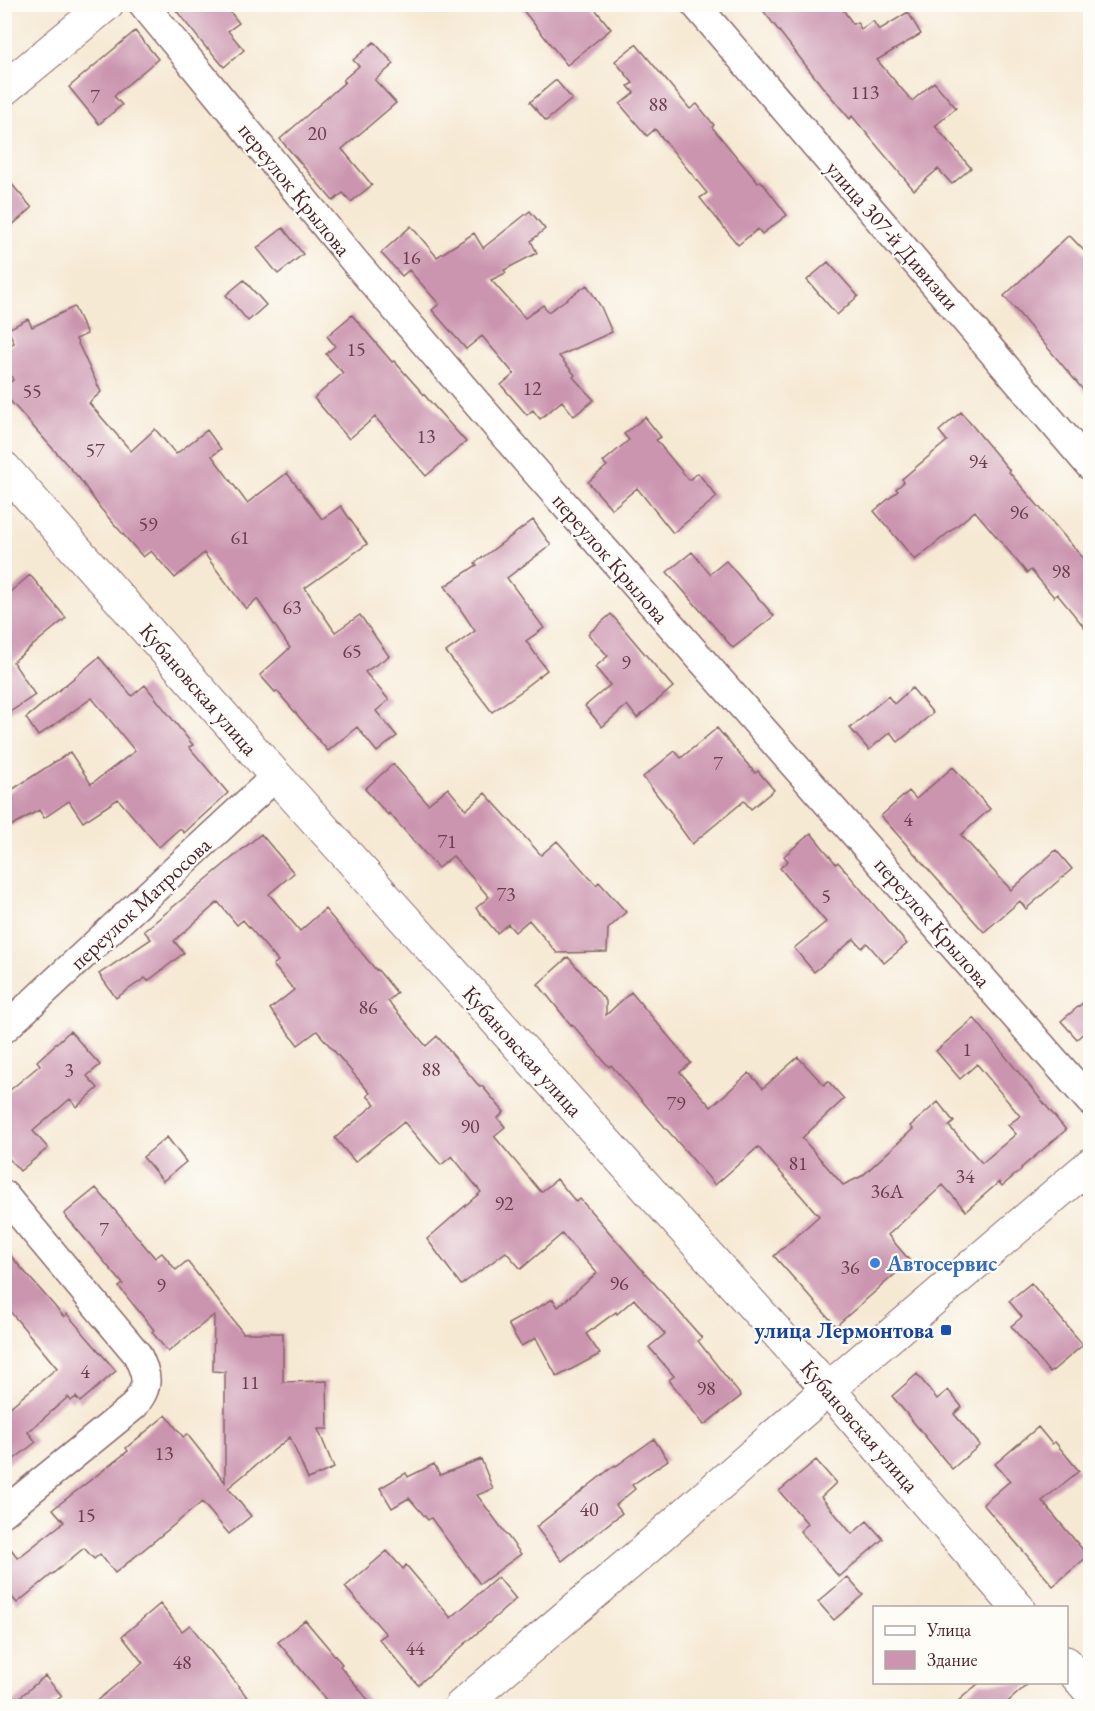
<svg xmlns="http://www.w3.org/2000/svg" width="1095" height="1711" viewBox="0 0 1095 1711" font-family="'EB Garamond',serif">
<rect width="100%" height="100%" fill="#fdfcf7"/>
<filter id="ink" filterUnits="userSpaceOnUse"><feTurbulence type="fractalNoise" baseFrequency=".0167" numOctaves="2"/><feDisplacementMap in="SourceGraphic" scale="12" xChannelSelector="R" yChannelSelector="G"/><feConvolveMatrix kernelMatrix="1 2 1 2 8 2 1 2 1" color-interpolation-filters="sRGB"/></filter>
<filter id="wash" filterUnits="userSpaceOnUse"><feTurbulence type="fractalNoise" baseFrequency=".008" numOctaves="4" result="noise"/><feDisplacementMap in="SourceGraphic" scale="24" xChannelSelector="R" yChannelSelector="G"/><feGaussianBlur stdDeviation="1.35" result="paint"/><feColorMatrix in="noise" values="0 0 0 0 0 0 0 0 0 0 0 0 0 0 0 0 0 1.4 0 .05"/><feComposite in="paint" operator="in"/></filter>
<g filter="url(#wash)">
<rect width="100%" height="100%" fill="#f6e9d4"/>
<g id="blocks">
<path fill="#cb94af" d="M171 4H224L239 23 228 31 244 50 224 67 208 48 207 49Z
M518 4H591L611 29 567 65Z
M758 4H839L853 24 857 22 861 29 873 21 879 30 908 12 921 34 877 60 912 101 934 82 956 108 935 126 971 168 952 184 938 169 914 190 852 116 850 119 821 85Z
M135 31 158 59 114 96 122 105 99 124 69 87Z
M374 42 394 64 375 80 396 103 342 149 372 185 351 202 343 193 333 201 280 139 345 82 343 80 359 66 353 60Z
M636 44 690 109 697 104 714 125 712 127 758 183 761 181 787 215 762 234 758 229 738 245 700 198 707 193 655 129 647 136 620 104 634 93 628 86 633 83 615 61Z
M556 80 572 99 546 121 530 102Z
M4 175 32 208 4 232Z
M530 211 545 229 531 241 537 253 504 270 506 273 491 280 525 318 543 305 548 312 587 285 601 307 612 332 559 356 575 375 573 377 594 400 574 416 562 401 540 419 533 410 527 415 501 385 514 374 482 336 466 349 432 310 439 304 409 270 402 276 381 253 411 226 437 257 474 233 483 248Z
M283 228 303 254 278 274 257 248Z
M1069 235 1090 257V398L1004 296Z
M828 262 858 296 837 315 807 280Z
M244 280 266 305 248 321 226 295Z
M74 307 87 334 76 339 101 392 89 403 131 451 155 429 176 454 207 430 221 449 212 456 247 503 287 473 322 519 341 506 367 544 305 588 335 632 360 615 389 656 365 672 389 700 376 711 397 736 377 752 357 727 328 751 277 691 275 692 260 675 290 648 257 599 246 609 204 553 175 578 151 551 143 557 101 509 79 478 4 394V387L13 380 4 361V348L14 343 8 329 28 319 32 327Z
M352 315 392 362 394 361 466 442 426 476 375 417 349 439 314 398 343 373 326 354 335 346 327 336Z
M961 412 1010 471 1009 472 1090 566V634L1057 594 1054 597 1031 570 1027 573 975 511 915 560 874 511 898 491 896 489 904 482 902 479 947 441 939 431Z
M645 417 661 437 656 440 689 480 698 473 717 497 673 533 637 488 612 509 588 482 607 466 603 462 629 440 624 434Z
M533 520 551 545 507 578 544 628 526 641 547 670 525 687 526 688 492 712 446 652 475 631 445 586 477 565 475 563Z
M692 552 710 574 726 561 774 616 733 648 667 572Z
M30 575 66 618 13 662 35 695 4 716V597Z
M611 614 673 687 637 718 627 705 602 727 585 706 610 685 595 667 608 656 588 634Z
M99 657 132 696 145 685 193 745 189 747 228 793 184 833 180 828 159 847 118 799 83 822 69 801 44 818 39 810 4 830V795L70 752 91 784 135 751 92 698 38 736 26 718Z
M912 688 933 713 898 742 890 732 869 750 850 728 888 696 894 704Z
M717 728 755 773 758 771 774 790 751 809 744 801 692 844 672 816 673 815 643 777 675 751 681 758Z
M393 764 428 804 448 788 466 810 485 793 541 855 557 841 596 885 599 882 626 912 608 929 607 952 557 953 529 920 515 932 508 924 497 933 476 908 489 897 453 856 438 868 389 813 388 815 365 789Z
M953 767 990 809 961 835 1011 890 1056 850 1072 869 1026 909 1020 901 984 932 881 816 909 791 916 799Z
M811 833 836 864 838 862 907 944 884 963 867 943 862 948 854 939 814 972 794 948 826 922 780 868 788 861 784 856Z
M261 834 294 873 269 894 300 931 325 909 376 970 377 969 397 993 388 1001 426 1046 437 1036 480 1087 482 1086 504 1112 498 1118 505 1127 494 1136 541 1192 557 1179 576 1202 580 1199 702 1338 698 1341 741 1396 704 1425 669 1380 674 1376 649 1347 665 1334 634 1299 617 1314 616 1312 586 1334 600 1354 557 1377 536 1338 521 1346 508 1324 553 1299 558 1307 597 1273 562 1234 521 1269 506 1252 461 1285 427 1239 481 1192 452 1156 441 1165 404 1122 355 1162 335 1138 375 1104 367 1096 370 1093 317 1031 298 1045 270 1009 294 990 273 965 278 961 243 920 237 925 218 902 174 941 184 953 148 981 145 978 116 998 99 974 151 939 144 931Z
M568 957 606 1001V1015L631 992 691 1063 680 1072 711 1107 749 1073 763 1088 798 1057 824 1085 828 1081 844 1099 802 1138 843 1185 862 1176 913 1129 910 1126 938 1102 954 1122 949 1126 982 1163 1016 1134 1008 1125 1020 1116 977 1064 960 1079 936 1051 974 1018 1066 1130 1021 1168 1022 1169 1002 1186 999 1182 966 1211 943 1185 888 1235 910 1261 836 1326 774 1256 819 1216 758 1147 715 1185 611 1065 609 1067 572 1024 571 1025 538 984Z
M1090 997V1027L1077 1039 1061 1021Z
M70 1031 100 1065 87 1076 98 1088 77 1107 70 1099 33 1131 48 1148 20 1171 4 1153V1095L40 1065 37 1061Z
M167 1137 186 1162 163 1181 143 1157Z
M96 1188 155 1258 162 1253 176 1270 187 1261 243 1333H283V1382L327 1381 328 1429H318L334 1468 308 1479 290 1437 228 1488 251 1516 229 1534 202 1502 115 1573 100 1554 94 1559 84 1548 17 1603 4 1588V1540L18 1558 64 1522 53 1509 128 1451 126 1448 166 1415 183 1437 187 1434 225 1482V1372L213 1371 214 1315 168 1352 152 1332 154 1330 119 1287 123 1284 64 1214Z
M4 1248 64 1317 67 1314 116 1371 80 1402 76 1397 71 1401 68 1397 28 1432 36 1442 4 1467V1403L9 1408 57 1368 4 1304Z
M1031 1283 1083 1345 1050 1373 1011 1326 1022 1317 1009 1301Z
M917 1374 937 1399 948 1390 962 1407 954 1414 980 1445 952 1469 892 1396Z
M1038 1427 1052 1444 1055 1442 1079 1471 1042 1501 1088 1556 1053 1586 983 1504 1010 1481 995 1464Z
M654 1439 668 1460 632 1485 635 1489 616 1505 622 1513 562 1561 536 1527 615 1465 616 1466Z
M481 1459 493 1489 477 1495 521 1554 480 1584 431 1518 428 1520 409 1498 392 1508 380 1488 406 1473 408 1477 434 1464 440 1475Z
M816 1460 836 1483 821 1497 852 1534 867 1521 883 1539 839 1577 800 1531 808 1524 779 1491Z
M387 1551 403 1569 406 1565 451 1618 498 1577 516 1599 418 1685 379 1639 386 1634 345 1587Z
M847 1577 863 1595 834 1620 818 1602Z
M160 1604 182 1631 190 1625 255 1707H89L143 1663 122 1636Z
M305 1620 342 1664 340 1666 374 1707H332L278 1642Z
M45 1676 62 1696 49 1707H8Z
M979 1683H1029L1002 1707H951Z"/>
</g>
</g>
<g filter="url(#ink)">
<use href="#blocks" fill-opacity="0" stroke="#866666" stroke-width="1.5"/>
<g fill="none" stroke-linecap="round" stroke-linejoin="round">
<g stroke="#866666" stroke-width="31">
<path id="street" d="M143 4 355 262 529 464 1090 1101
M695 4 1090 466
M4 1029 276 776
M4 1195 137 1354C148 1378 150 1384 134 1406L4 1512"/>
</g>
<g stroke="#866666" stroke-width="35">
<path id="secondary" d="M4 89 107 4
M4 468 276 776 828 1389 1018 1608
M1066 1663 1090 1691
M461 1706 639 1555 828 1389 1090 1165"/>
</g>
<use href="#street" stroke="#fff" stroke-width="28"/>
<use href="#secondary" stroke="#fff" stroke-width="33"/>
</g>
</g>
<circle fill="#3f7fe0" stroke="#fdfcf7" stroke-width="2" cx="875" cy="1263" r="6"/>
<rect fill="#1a4fb4" stroke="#fdfcf7" stroke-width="2" x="940" y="1324" width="12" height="12" rx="3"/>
<g text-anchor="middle" stroke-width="4.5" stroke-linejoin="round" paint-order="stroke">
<g font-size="20" fill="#6a3c4c">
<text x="865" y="99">113</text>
<text x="95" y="103">7</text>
<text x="658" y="111">88</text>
<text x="317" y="140">20</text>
<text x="411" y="264">16</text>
<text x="356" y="356">15</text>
<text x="532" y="395">12</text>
<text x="32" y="398">55</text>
<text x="426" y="443">13</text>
<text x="95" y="457">57</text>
<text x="978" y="468">94</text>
<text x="1019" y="519">96</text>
<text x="148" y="531">59</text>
<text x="240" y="544">61</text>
<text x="1061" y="578">98</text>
<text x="292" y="614">63</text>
<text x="352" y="658">65</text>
<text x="626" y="669">9</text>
<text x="718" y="770">7</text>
<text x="908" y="826">4</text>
<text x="447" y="848">71</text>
<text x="506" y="901">73</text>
<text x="826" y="903">5</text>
<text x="368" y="1014">86</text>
<text x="967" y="1056">1</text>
<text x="431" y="1076">88</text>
<text x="69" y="1077">3</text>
<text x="676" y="1110">79</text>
<text x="470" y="1133">90</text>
<text x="798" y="1170">81</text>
<text x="965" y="1183">34</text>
<text x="887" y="1198">36А</text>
<text x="504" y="1210">92</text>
<text x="104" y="1236">7</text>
<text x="850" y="1274">36</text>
<text x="619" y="1290">96</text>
<text x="161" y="1292">9</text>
<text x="85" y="1378">4</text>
<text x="250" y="1389">11</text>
<text x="706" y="1395">98</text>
<text x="164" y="1460">13</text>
<text x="589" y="1516">40</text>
<text x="86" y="1522">15</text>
<text x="415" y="1655">44</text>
<text x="182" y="1669">48</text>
</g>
<g font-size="22" fill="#4a1f2b" stroke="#fdfcf7">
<text transform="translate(295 189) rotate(51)" y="8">переулок Крылова</text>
<text transform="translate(893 235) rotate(49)" y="8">улица 307-й Дивизии</text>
<text transform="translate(611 558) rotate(49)" y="8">переулок Крылова</text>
<text transform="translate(199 689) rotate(49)" y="8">Кубановская улица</text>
<text transform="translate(140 903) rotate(-43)" y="8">переулок Матросова</text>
<text transform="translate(933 922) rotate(49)" y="8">переулок Крылова</text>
<text transform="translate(523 1051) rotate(48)" y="8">Кубановская улица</text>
<text transform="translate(860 1426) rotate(49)" y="8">Кубановская улица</text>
</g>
<g font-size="22" font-weight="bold" fill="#366cbe" stroke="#fdfcf7" text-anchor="start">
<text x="887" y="1271">Автосервис</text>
</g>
<g font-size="22" font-weight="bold" fill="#164399" stroke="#fdfcf7" text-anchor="end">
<text x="934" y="1338">улица Лермонтова</text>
</g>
</g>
<rect width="1095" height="1711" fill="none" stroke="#fdfcf7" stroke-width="24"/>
<rect x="873" y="1606" width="195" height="78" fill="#fdfcf7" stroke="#b5a4a5" stroke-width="1.5"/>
<rect x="885" y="1626" width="30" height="9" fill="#ffffff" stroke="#b5a4a5" stroke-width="1.5"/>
<text x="927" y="1636" font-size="18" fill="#4a1f2b">Улица</text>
<rect x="885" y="1651" width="30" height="18" fill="#cb94af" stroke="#b5a4a5" stroke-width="1.5"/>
<text x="927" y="1666" font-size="18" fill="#4a1f2b">Здание</text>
</svg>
